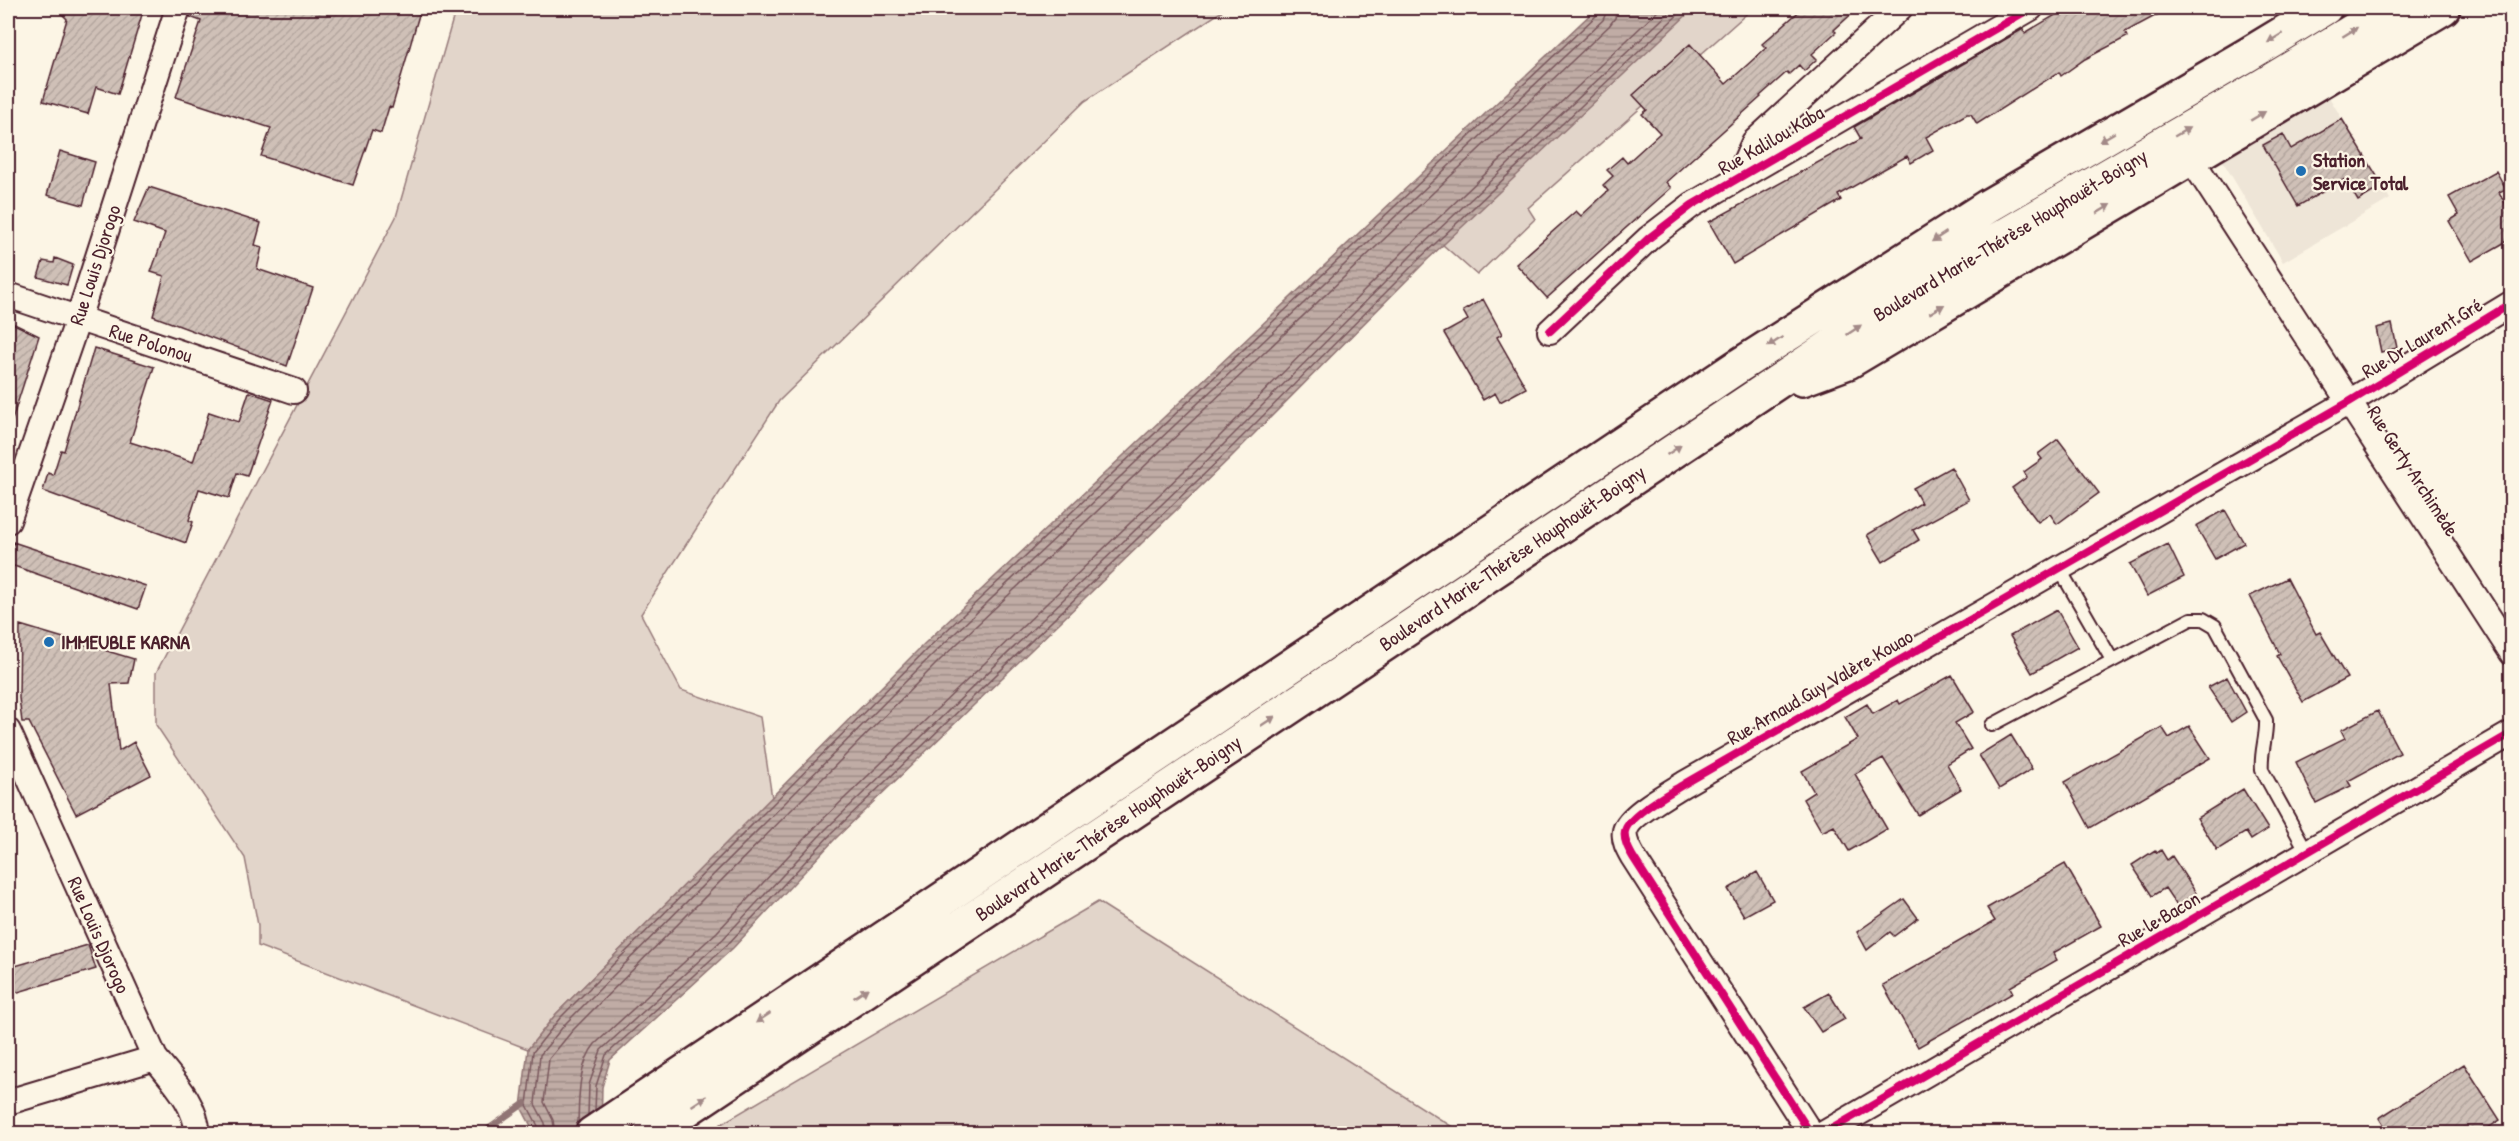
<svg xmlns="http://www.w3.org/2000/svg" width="2519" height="1141" viewBox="0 0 2519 1141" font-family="'Patrick Hand',sans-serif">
<defs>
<pattern id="water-rules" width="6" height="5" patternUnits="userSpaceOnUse" patternTransform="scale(1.5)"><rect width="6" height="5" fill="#c0aca5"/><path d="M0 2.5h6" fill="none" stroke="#9e8b87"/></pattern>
<pattern id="building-hatch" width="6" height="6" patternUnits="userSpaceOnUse" patternTransform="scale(1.5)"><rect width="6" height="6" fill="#cfc0b7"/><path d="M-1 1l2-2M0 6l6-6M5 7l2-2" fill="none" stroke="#b3a59e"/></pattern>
</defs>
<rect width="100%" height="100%" fill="#fcf5e5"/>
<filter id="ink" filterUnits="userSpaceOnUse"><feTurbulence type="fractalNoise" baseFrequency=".0167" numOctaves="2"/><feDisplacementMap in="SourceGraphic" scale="12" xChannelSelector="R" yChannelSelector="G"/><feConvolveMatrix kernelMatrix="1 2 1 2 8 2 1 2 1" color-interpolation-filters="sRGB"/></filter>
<g filter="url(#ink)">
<path fill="#eee5d7" d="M2326 92 2390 199 2283 262 2219 155Z"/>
<path fill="#e2d5ca" stroke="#967a7a" stroke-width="1.5" d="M456 8H1227L1085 101 779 401 641 614 681 690 760 717 772 798 556 1014 528 1049 258 946V925L245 858 156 725V673L396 217Z
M1646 8H1753L1528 208 1535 219 1477 275 1416 221Z
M1098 902 1462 1133H706Z"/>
<path fill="url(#water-rules)" stroke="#917474" stroke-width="1.5" d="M1597 8H1694L1426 261 1229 459 835 839 733 948 610 1060 602 1087 601 1133H532V1128L521 1107 528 1049 556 1014 924 644Z"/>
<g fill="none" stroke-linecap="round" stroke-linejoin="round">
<path stroke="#79575c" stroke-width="1.5" d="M595 1110 596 1086 606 1055 728 944 831 834 1224 455 1421 257 1685 8
M588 1115 589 1085 601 1050 723 939 826 829 1219 449 1416 251 1674 8
M578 1123C579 1097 578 1065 595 1044L717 932 820 822 1213 443 1410 245 1661 8
M538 1134V1126L527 1105 533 1052 560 1018 928 648 1598 14 1600 8
M546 1134 545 1123 535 1104 540 1055 566 1023 934 653 1603 20 1608 8
M555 1134 553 1120 544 1102 549 1059 573 1030 940 660 1609 26 1615 18 1617 8"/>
<path stroke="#917474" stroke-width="6" d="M2458 11 2465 8
M481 1134 525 1103"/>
</g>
<path fill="url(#building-hatch)" stroke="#4a1f2b" stroke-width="1.5" d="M56 8H144L118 94 96 87 88 114 43 101 67 19Z
M192 8H421L392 108 389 107 381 133 372 130 353 185 261 156 271 128 176 97 201 21 190 17Z
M1803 8H1858L1834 30 1836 32 1812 54 1817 59 1804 71 1799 65 1789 74 1787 72 1760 96 1761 97 1666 182 1671 188 1547 298 1516 264 1576 211 1581 216 1608 191 1603 185 1613 176 1607 170 1622 157 1627 163 1660 133 1642 114 1647 110 1633 95 1690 44 1726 84 1766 48 1762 44Z
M2067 8H2170L2125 32 2127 37 2085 59 2061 76 2059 72 1977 124 1971 114H1967L1926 137 1933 150 1911 163 1907 156 1838 195 1841 200 1733 264 1709 222 1861 139 1854 127 2023 29 2025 33Z
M2342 119 2383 186 2358 201 2345 179 2298 206 2263 145 2283 134 2291 149Z
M60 151 95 162 83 205 47 195Z
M2496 171 2506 189 2499 192 2511 214V239L2472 261 2449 221 2459 215 2449 197Z
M149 187 261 223 255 245 262 247 257 269 313 288 287 366 153 316 164 276 151 272 165 233 134 222Z
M55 258 73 265 67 285 38 277 43 261 54 263Z
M1483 299 1502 334 1497 337 1526 388 1500 402 1495 393 1483 400 1444 333 1468 320 1463 311Z
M8 321 39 336 11 423H8Z
M2392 324 2397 348 2381 352 2376 328Z
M94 348 154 367 130 442 193 462 209 412 239 422 249 392 273 400 247 476 237 473 229 498 199 489 189 520 193 522 186 543 43 491 48 473 53 475 61 450 64 451Z
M2058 439 2099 493 2057 524 2050 514 2038 522 2012 488 2027 477 2024 472 2042 459 2038 454Z
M1951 467 1969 500 1913 530 1919 540 1883 562 1867 535 1921 503 1913 488Z
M2225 510 2244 543 2215 559 2196 526Z
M13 542 146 586 138 609 8 564Z
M2168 544 2184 577 2147 596 2130 564Z
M2287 578 2316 634 2320 632 2347 678 2303 702 2277 656 2280 654 2250 596Z
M2057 610 2078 647 2032 673 2010 636Z
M20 625 134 659 129 683 111 684 119 751 134 742 151 775 76 814 29 722H22L19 698Z
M1952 675 1974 712 1955 723 1971 749 1947 764 1961 789 1918 815 1883 758 1855 774 1887 829 1849 851 1834 826 1822 832 1803 799 1814 792 1802 771 1858 739 1845 717 1867 704 1873 714 1898 700 1900 704Z
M2227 677 2246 712 2231 722 2208 687Z
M2378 711 2400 753 2348 781 2351 786 2316 803 2296 762 2345 738 2341 730Z
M2189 726 2210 758 2090 828 2065 782 2162 727 2169 738Z
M2011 735 2032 769 1999 789 1979 755Z
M2243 789 2268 829 2251 840 2246 832 2217 850 2197 818Z
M2155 850 2157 853 2161 850 2167 860 2172 856 2196 893 2177 906 2165 888 2152 896 2132 865Z
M2065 864 2101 926 2053 953 2057 960 2010 987 2013 993 1918 1047 1883 985 1995 921 1987 908Z
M1757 872 1773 900 1744 916 1728 889Z
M1904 899 1918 918 1894 936 1890 932 1867 950 1857 932Z
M88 945 96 969 8 995V968Z
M1829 993 1845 1019 1821 1032 1804 1007Z
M2464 1064 2500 1120 2479 1134H2389L2379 1118Z"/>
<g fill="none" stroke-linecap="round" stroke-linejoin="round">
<g stroke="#4a1f2b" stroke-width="16">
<path id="service" d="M2059 568 2112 660
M1992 725 2191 619H2203L2215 626 2266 720C2267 737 2260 753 2262 770L2307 852"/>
</g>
<g stroke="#4a1f2b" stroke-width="28">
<path id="minor" d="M2190 157 2512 653
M1738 177 1754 142 1900 8
M8 295 294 391
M1550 331 1649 238 1692 205 2031 8
M8 521 78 319 178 8
M8 731 155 1058C174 1082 195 1102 198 1134
M8 1102 155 1058
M1811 1134 1633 857C1629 850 1623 840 1625 831 1629 815 1670 793 1684 784L2349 402 2512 303
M1823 1134 2512 733"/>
</g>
<g stroke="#4a1f2b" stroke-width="38">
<path id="secondary" d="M1802 379 1848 362 2443 8
M592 1134 1737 367 1990 205 2249 54 2325 8
M650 1134 1945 270 2265 84 2390 8"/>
</g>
<use href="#service" stroke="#fcf5e5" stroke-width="12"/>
<use href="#minor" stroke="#fcf5e5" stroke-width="24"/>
<use href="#secondary" stroke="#fcf5e5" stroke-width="33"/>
<g stroke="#fcf5e5" stroke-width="11">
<path id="cycleway" d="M1550 331 1649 238 1692 205 2031 8
M1811 1134 1633 857C1629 850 1623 840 1625 831 1629 815 1670 793 1684 784L2349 402 2512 303
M1823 1134 2512 733"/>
</g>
<use href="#cycleway" stroke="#d6006c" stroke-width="8"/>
</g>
<defs><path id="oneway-solid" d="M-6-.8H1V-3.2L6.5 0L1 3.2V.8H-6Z" transform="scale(1.5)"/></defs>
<g fill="#a38a88">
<use href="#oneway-solid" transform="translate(2350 32) rotate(-32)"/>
<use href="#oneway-solid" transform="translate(2275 38) rotate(148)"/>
<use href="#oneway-solid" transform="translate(2258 116) rotate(-31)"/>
<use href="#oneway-solid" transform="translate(2182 132) rotate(-30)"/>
<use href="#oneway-solid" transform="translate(2107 137) rotate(150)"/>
<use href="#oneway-solid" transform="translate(2104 209) rotate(-31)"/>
<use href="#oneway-solid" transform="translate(1939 237) rotate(147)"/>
<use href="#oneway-solid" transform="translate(1937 309) rotate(-31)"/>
<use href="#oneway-solid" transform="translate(1854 330) rotate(-34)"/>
<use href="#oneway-solid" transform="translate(1775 342) rotate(147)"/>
<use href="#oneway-solid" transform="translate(1674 450) rotate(-34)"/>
<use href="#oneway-solid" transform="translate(1268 721) rotate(-34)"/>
<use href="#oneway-solid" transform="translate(861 993) rotate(-34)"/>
<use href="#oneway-solid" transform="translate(763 1018) rotate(146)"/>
<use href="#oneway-solid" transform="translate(699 1101) rotate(-34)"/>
</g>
</g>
<g fill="#1f6fb2" stroke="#fcf5e5" stroke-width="2">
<circle cx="2301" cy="171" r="6"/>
<circle cx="49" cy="642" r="6"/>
</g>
<g text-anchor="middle" stroke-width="4.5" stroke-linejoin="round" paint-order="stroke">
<g font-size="20" fill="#4a1f2b" stroke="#fcf5e5">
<text transform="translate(1771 140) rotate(-30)" y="7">Rue Kalilou Kaba</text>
<text transform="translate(2010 235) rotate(-31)" y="7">Boulevard Marie-Thérèse Houphouët-Boigny</text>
<text transform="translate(95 265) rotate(-72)" y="7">Rue Louis Djorogo</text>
<text transform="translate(2422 338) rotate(-31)" y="7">Rue Dr Laurent Gré</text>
<text transform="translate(151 343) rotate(18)" y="7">Rue Polonou</text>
<text transform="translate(2413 471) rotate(57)" y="7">Rue Gerty Archimède</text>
<text transform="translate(1512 558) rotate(-34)" y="7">Boulevard Marie-Thérèse Houphouët-Boigny</text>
<text transform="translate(1820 687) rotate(-30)" y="7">Rue Arnaud Guy Valère Kouao</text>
<text transform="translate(1108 828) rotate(-34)" y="7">Boulevard Marie-Thérèse Houphouët-Boigny</text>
<text transform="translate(2159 919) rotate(-30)" y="7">Rue le Bacon</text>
<text transform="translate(99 935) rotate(66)" y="7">Rue Louis Djorogo</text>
</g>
<g font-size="20" font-weight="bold" fill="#4a1f2b" stroke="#fcf5e5" text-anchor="start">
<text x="2313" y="167">Station<tspan x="2313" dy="23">Service Total</tspan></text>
<text x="61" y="649">IMMEUBLE KARNA</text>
</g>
</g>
<rect width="2519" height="1141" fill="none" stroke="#fcf5e5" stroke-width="30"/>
<rect x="15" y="15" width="2489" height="1111" fill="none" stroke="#4a1f2b" stroke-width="2" filter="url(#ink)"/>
</svg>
